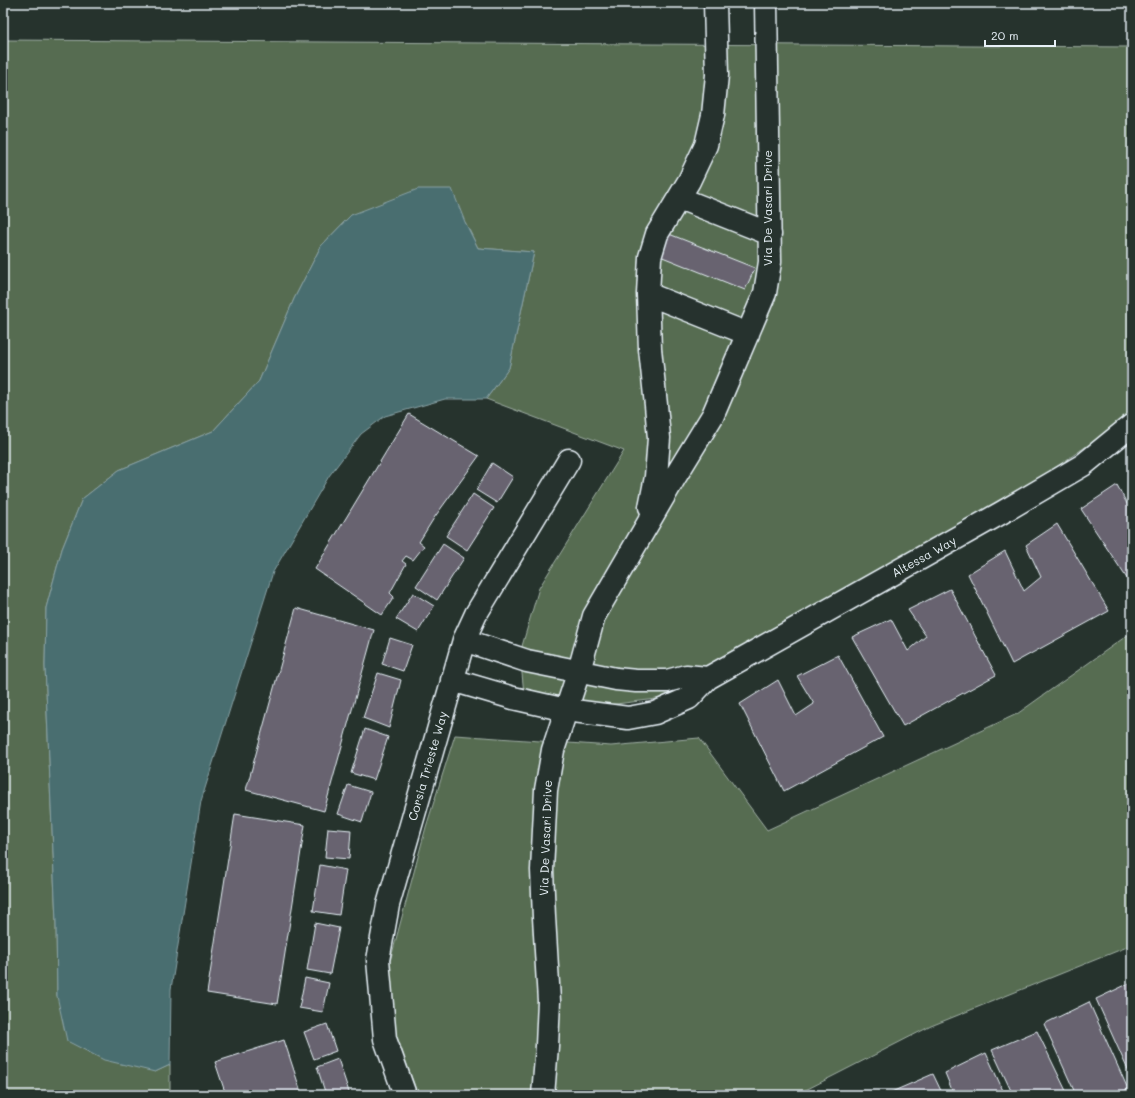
<svg xmlns="http://www.w3.org/2000/svg" width="1135" height="1098" viewBox="0 0 1135 1098" font-family="Mali,sans-serif">
<rect width="100%" height="100%" fill="#26332d"/>
<filter id="ink" filterUnits="userSpaceOnUse"><feTurbulence type="fractalNoise" baseFrequency=".025" numOctaves="2"/><feDisplacementMap in="SourceGraphic" scale="8" xChannelSelector="R" yChannelSelector="G"/><feConvolveMatrix kernelMatrix="1 2 1 2 8 2 1 2 1" color-interpolation-filters="sRGB"/></filter>
<g filter="url(#ink)">
<path fill="#566c51" stroke="#9faea4" d="M3 40 1132 47V415L945 543 681 696 575 709 524 694 520 653 539 588 624 451 486 399 509 368 534 252 478 248 465 222 351 215 321 246 294 299 259 381 213 431 119 470 82 499 62 549 46 608 45 666 56 922 57 996 155 1072 170 1065V1091L171 1095H3Z
M1132 632V945L931 1026 796 1095H418L396 1034 388 969 426 827 455 735 611 746 699 738 767 830 1017 714Z"/>
<path fill="#4a6e70" stroke="#89a2a6" d="M418 189H452L465 222 478 248 534 252 509 368 486 399H445L385 416 361 434 329 476 273 572 201 801 171 989 170 1065 155 1072 104 1060 67 1041 57 996 56 922 45 666 46 608 62 549 82 499 119 470 213 431 259 381 294 299 321 246 351 215Z"/>
<path fill="#67646f" stroke="#e8f1f8" d="M669 234 755 268 745 290 660 256Z
M409 414 479 456 434 518 419 542 424 546 413 560 406 556 402 561 406 564 390 593 394 597 382 615 315 569Z
M492 463 513 477 497 503 476 490Z
M1117 485 1132 513V586L1081 509Z
M473 494 494 508 467 550 446 536Z
M1057 524 1109 611 1012 664 968 574 1005 551 1024 591 1041 577 1026 545Z
M443 544 464 558 437 600 416 586Z
M950 589 996 675 903 726 852 637 891 619 908 651 926 636 908 610Z
M413 593 434 606 418 632 396 619Z
M296 608 374 630 324 811 246 790Z
M390 638 412 645 403 671 382 664Z
M838 655 883 737 784 791 740 704 778 680 796 716 814 704 797 676Z
M378 673 401 680 389 728 363 718Z
M365 729 388 737 374 780 351 773Z
M348 785 371 792 362 822 338 814Z
M235 814 305 825 277 1004 207 993Z
M328 828 351 830 349 859 325 857Z
M320 865 346 870 339 915 313 911Z
M315 923 339 928 330 974 307 970Z
M305 978 329 983 323 1012 299 1008Z
M1132 982V1079L1096 999Z
M1089 1002 1128 1089 1115 1095H1076L1044 1024Z
M327 1024 336 1051 314 1059 304 1032Z
M1037 1031 1068 1095H1013L992 1050Z
M284 1040 302 1095H226L215 1062Z
M986 1053 1005 1095H954L945 1073Z
M338 1059 350 1095H326L317 1067Z
M933 1074 943 1095 887 1094Z"/>
<g fill="none" stroke-linecap="round" stroke-linejoin="round">
<g stroke="#e8f1f8" stroke-width="25">
<path id="minor" d="M679 198 770 234
M648 294 748 334
M650 507 656 477 659 438 656 405 650 349 648 294 650 257 657 234 689 181 706 145 713 115 717 75 715 3
M464 640 527 661 616 679 636 681H667L686 676 708 678
M452 680 513 698 566 710 628 718 655 713 689 698 708 678 1001 513 1083 465 1132 425
M405 1095 385 1039 378 960 388 905 464 640 476 614 569 460
M543 1095 547 1046 549 1001 544 917 542 870 546 790 553 750 579 671 594 616 675 477 713 415 765 293 770 262 766 3"/>
</g>
<use href="#minor" stroke="#26332d" stroke-width="22"/>
</g>
</g>
<g text-anchor="middle" stroke-width="4" stroke-linejoin="round" paint-order="stroke">
<g font-size="12" fill="#e8f1f8" stroke="#26332d">
<text transform="translate(768 208) rotate(-90)" y="4">Via De Vasari Drive</text>
<text transform="translate(924 557) rotate(-29)" y="4">Altessa Way</text>
<text transform="translate(428 766) rotate(-74)" y="4">Corsia Trieste Way</text>
<text transform="translate(546 838) rotate(-88)" y="4">Via De Vasari Drive</text>
</g>
</g>
<rect width="1135" height="1098" fill="none" stroke="#26332d" stroke-width="16"/>
<rect x="8" y="8" width="1119" height="1082" fill="none" stroke="#e8f1f8" stroke-width="1.5" filter="url(#ink)"/>
<path d="M985 40v6h70v-6" fill="none" stroke="#e8f1f8" stroke-width="2"/>
<text x="991" y="40" font-size="12" fill="#e8f1f8" stroke="#26332d" stroke-width="3" paint-order="stroke">20 m</text>
</svg>
